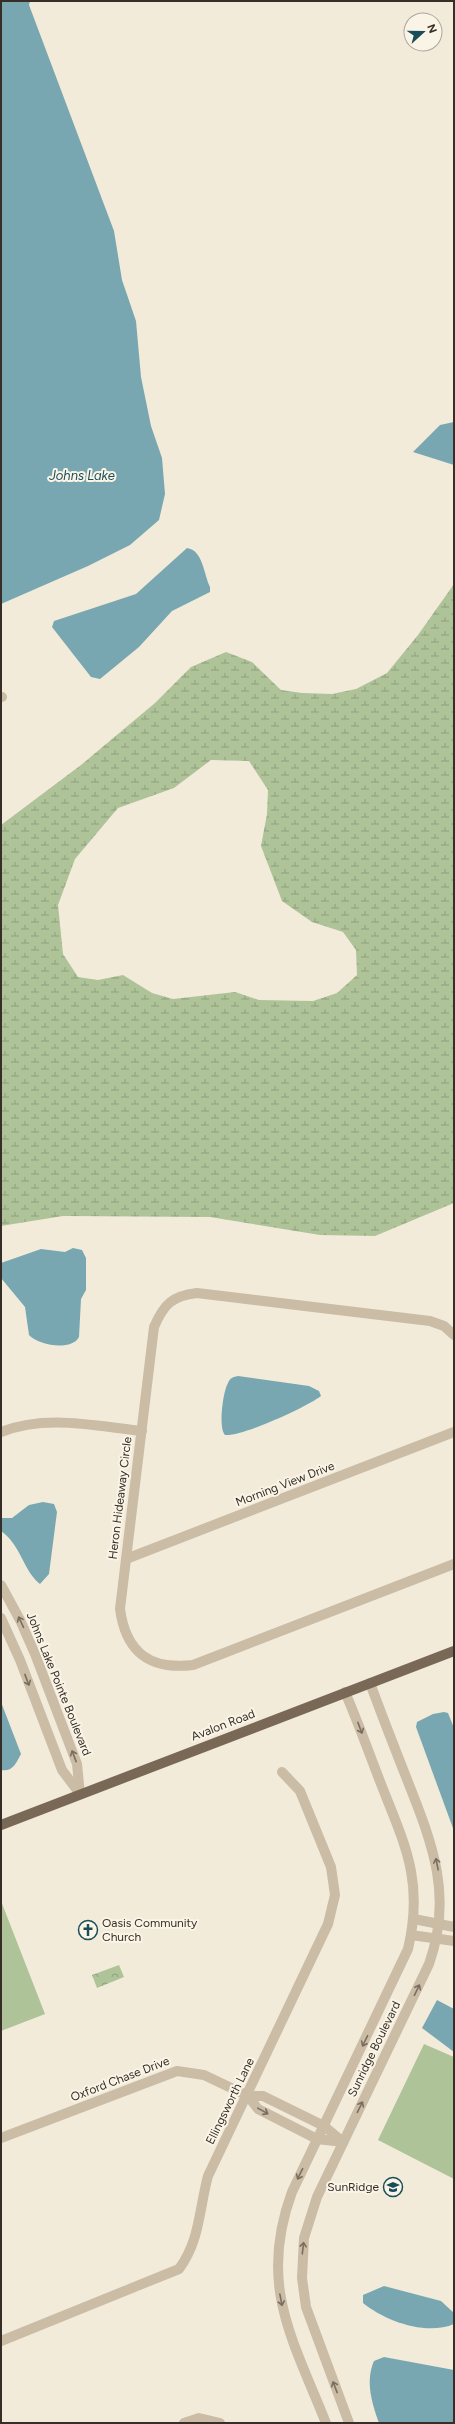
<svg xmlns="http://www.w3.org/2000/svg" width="455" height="2424" font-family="Figtree,sans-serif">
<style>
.green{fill:#afc399}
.forest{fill:url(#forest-crowns)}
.wetland{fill:url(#wetland-marsh);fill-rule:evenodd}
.water{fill:#78a7b1}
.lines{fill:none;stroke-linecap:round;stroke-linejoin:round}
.minor{stroke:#cbbca5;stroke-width:10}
.major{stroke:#7a6857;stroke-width:10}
.oneway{stroke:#7a6e60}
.labels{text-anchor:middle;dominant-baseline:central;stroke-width:4;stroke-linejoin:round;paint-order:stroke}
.street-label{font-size:12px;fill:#372e27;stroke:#faf4e7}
.poi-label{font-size:12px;fill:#372e27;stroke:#faf4e7;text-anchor:start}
.water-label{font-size:13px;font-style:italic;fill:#1a4d5a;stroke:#faf4e7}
</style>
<defs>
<pattern id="forest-crowns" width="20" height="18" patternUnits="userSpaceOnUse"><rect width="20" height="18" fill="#afc399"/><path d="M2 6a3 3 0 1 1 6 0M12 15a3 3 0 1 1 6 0" fill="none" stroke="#8f9f7d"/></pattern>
<pattern id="wetland-marsh" width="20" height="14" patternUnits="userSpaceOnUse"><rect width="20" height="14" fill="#afc399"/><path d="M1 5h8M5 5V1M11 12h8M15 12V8" fill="none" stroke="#8f9f7d"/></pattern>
</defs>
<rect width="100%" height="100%" fill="#f3ebda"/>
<!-- green -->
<g class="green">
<path d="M1 1901 45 2014 1 2031Z"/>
<path d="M424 2044 454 2057V2179L378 2140Z"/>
</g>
<!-- forest -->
<path class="forest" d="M119 1965 124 1977 97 1988 92 1975Z"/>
<!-- wetland -->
<path class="wetland" d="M454 584V1203L375 1236 320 1235 210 1217 63 1216 1 1226V825L81 765 155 703 191 667 226 652 252 662 281 690 302 693 332 694 356 689 387 673 418 635ZM211 760 249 761 268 790 267 814 261 846 282 901 312 922 343 932 356 950 357 975 337 993 313 1001 259 1000 235 992 173 999 152 993 123 975 98 980 78 977 63 954 58 905 75 859 118 808 174 788Z"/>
<!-- water -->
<g class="water">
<path d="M1 1H30L29 5 114 231 122 280 136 321 141 377 151 426 162 458 165 494 159 520 130 545 88 566 1 604Z"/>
<path d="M454 422V465L413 452 440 425Z"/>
<path d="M187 548C203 550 204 575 210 587V592L172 611 139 647 100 679 91 677 52 627 54 621 136 594Z"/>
<path d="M73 1248 82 1250 86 1258V1290L81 1299 79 1337C72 1351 39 1346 29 1335L25 1307 1 1278V1263L41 1249 65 1252Z"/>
<path d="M238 1376 309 1386 319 1391 321 1396C307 1407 241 1437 225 1435 218 1428 223 1391 228 1383 230 1378 233 1377 238 1376Z"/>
<path d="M43 1502 54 1504 57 1512 49 1574 40 1584C24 1572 21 1545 1 1531V1518H12L29 1505Z"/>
<path d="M1 1702 21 1754C16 1763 13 1772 1 1770Z"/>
<path d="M444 1712 448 1713 454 1728V1831L416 1727 417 1722 433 1714Z"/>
<path d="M437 2000 454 2009V2052L422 2028Z"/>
<path d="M384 2286 441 2301 454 2313V2324C426 2336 385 2321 363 2303V2295Z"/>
<path d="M384 2357 454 2370V2423H379C372 2404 365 2381 374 2361Z"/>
</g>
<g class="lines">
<!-- minor -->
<g class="minor">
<path d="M1 697H2"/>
<path d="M454 1335 444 1326 430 1321 197 1293C172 1296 164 1304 154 1327L120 1609C126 1653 150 1670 193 1665L454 1564"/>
<path d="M1 1432C46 1414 95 1426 142 1431"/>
<path d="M126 1559 454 1432"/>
<path d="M1 1585 20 1620 35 1654 77 1764 80 1794"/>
<path d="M1 1618 20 1660 62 1770 80 1794"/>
<path d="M414 1919 454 1927"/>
<path d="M411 1935 454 1941"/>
<path d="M248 2096 258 2109 317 2139 343 2142"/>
<path d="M1 2138 177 2071 204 2075 248 2096H263L324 2126 343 2142"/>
<path d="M1 2341 179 2269C200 2241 199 2209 208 2176L328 1924 335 1895 331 1867 300 1791 282 1772"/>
<path d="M184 2423 199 2418 220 2423"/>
<path d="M326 2423C292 2338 258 2284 292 2192L408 1949C424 1881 405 1845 381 1784 369 1753 358 1722 345 1692"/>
<path d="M349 2423 306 2307 302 2278 304 2238 317 2197 429 1964C453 1897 433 1845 408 1782 395 1749 382 1716 370 1683"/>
</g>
<!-- major -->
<path class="major" d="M1 1825 454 1651"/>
</g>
<!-- one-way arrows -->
<defs><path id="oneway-shaft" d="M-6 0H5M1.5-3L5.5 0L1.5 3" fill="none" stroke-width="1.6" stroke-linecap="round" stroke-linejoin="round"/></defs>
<g class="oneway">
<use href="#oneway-shaft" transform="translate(21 1622) rotate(-115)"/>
<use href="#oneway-shaft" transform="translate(27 1680) rotate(69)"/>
<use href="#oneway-shaft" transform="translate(360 1728) rotate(69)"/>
<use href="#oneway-shaft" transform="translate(74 1756) rotate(-111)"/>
<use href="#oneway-shaft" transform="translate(437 1864) rotate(-101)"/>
<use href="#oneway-shaft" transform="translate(417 1990) rotate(-64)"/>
<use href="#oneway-shaft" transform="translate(365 2041) rotate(116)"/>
<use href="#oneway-shaft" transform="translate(360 2107) rotate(-64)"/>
<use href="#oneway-shaft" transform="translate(263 2111) rotate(29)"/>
<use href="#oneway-shaft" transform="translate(300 2174) rotate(116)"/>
<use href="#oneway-shaft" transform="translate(303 2248) rotate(-83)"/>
<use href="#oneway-shaft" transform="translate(281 2300) rotate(79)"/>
<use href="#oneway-shaft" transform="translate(335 2387) rotate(-111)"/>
</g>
<!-- icons -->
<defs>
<g id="church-ring" transform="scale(1)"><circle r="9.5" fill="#faf4e7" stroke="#1a4d5a" stroke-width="1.5"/><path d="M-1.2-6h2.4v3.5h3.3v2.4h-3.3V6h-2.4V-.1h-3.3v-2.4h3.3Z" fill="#1a4d5a"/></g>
<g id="school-ring" transform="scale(1)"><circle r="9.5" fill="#faf4e7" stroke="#1a4d5a" stroke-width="1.5"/><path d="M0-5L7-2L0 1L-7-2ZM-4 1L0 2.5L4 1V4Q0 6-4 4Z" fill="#1a4d5a"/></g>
</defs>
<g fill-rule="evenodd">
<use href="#church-ring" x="88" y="1930"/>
<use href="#school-ring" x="393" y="2187"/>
</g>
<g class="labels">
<!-- street labels -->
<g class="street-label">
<text transform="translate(285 1484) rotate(-21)">Morning View Drive</text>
<text transform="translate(120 1498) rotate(-83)">Heron Hideaway Circle</text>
<text transform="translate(59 1684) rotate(68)">Johns Lake Pointe Boulevard</text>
<text transform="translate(223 1725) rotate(-21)">Avalon Road</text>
<text transform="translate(374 2049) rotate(-64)">Sunridge Boulevard</text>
<text transform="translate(120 2079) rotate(-21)">Oxford Chase Drive</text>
<text transform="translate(230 2101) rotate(-64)">Ellingsworth Lane</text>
</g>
<!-- poi labels -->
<g class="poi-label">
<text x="102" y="1923">Oasis Community<tspan x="102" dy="14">Church</tspan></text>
<text x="379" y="2187" text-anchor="end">SunRidge</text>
</g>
<!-- water labels -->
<g class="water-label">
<text x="82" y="475">Johns Lake</text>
</g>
</g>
<!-- border -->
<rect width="455" height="2424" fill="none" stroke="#372e27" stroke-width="4"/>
<!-- north arrow -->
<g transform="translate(423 32) rotate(69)"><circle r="19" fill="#faf4e7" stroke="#aca59a"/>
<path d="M0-3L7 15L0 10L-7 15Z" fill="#1a4d5a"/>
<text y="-6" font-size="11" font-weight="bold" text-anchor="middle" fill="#372e27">N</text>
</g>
</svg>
